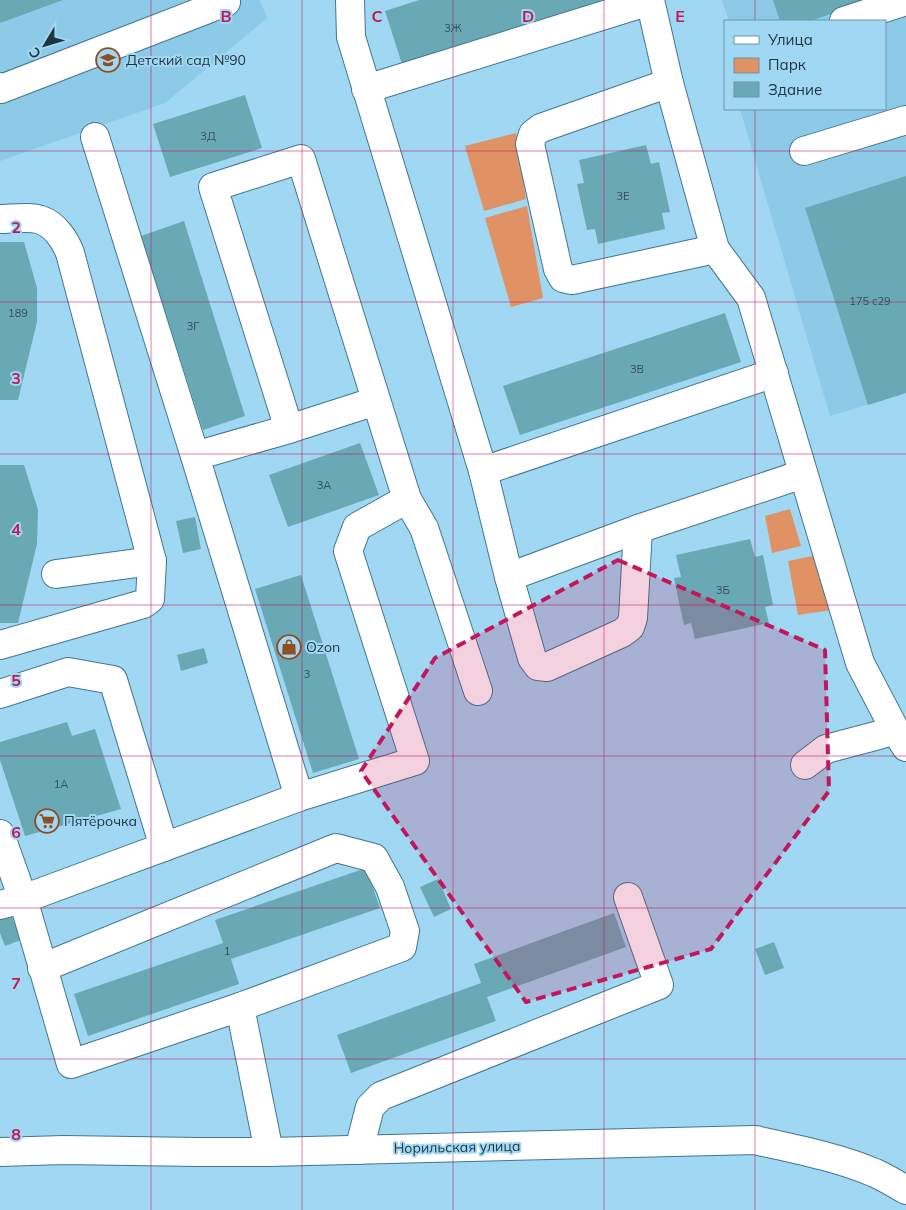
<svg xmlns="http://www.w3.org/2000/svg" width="906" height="1210" font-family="Mulish,sans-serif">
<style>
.built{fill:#8ccae8}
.green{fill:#e19264}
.building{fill:#69a9b5}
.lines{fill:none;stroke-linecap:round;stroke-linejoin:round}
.minor-casing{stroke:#42768e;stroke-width:30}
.minor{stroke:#fff;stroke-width:28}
.marked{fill:#c2185b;fill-opacity:0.2;stroke:#c2185b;stroke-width:4;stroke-dasharray:10 6;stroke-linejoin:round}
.grid{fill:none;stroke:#c2185b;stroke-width:1;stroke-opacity:0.55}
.labels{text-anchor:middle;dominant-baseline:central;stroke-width:4;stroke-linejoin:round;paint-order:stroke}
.number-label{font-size:11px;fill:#31515c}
.poi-label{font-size:14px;fill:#1e343f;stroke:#a0d7f2;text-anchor:start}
.street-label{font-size:14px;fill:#1e343f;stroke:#a0d7f2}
.grid-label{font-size:16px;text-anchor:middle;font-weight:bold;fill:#c2185b;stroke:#a0d7f2;stroke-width:4;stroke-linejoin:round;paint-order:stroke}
</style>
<rect width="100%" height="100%" fill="#a0d7f2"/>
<!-- built -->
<g class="built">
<path d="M0 0H260L267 18 165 103 0 161Z"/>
<path d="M722 0H906V393L830 416 740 109H885V21H729Z"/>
</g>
<!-- green -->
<g class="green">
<path d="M516 133 526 199 484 211 465 146Z"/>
<path d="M527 206 543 298 511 307 485 218Z"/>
<path d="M790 509 801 546 772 553 765 516Z"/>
<path d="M818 555 832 610 798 615 788 561Z"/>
</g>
<!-- building -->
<g class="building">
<path d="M0 0H63L0 23Z"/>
<path d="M419 0H603L402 64 385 11Z"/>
<path d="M773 0H872L810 21H780Z"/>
<path d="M245 95 262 148 170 177 153 124Z"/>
<path d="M646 145 651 164 659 162 670 212 662 213 665 229 598 244 595 229 587 230 577 184 584 183 579 160Z"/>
<path d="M906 176V393L868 405 805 208Z"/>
<path d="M184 221 245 416 203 430 141 236Z"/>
<path d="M0 242H24L37 288V322L18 400H0Z"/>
<path d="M725 313 741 362 520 435 503 386Z"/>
<path d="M360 443 379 495 288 527 269 475Z"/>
<path d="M0 465H24L38 510 37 544 18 623H0Z"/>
<path d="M195 517 201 549 183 553 176 521Z"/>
<path d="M750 539 755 557 763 555 773 605 765 607 769 623 695 639 691 623 684 625 679 602 674 578 681 577 676 555Z"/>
<path d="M301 575 359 759 313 773 255 589Z"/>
<path d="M204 648 208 663 181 671 177 655Z"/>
<path d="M67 722 72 736 95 729 121 809 25 836 0 760V742Z"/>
<path d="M366 868 380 908 231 959 239 984 88 1036 74 994 223 943 215 920Z"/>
<path d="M438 879 451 909 434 917 420 887Z"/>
<path d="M614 913 626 947 487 997 496 1021 351 1073 337 1035 481 983 474 964Z"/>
<path d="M11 914 21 940 5 946 0 933V918Z"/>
<path d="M774 942 784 968 765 975 755 949Z"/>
</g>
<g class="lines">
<!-- minor casing -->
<g class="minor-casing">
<g id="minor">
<path d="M350 0 351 37 483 471 774 373"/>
<path d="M650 0 669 83 715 249 751 298 860 663 895 730 906 747"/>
<path d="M844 21 906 1"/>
<path d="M669 83 541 128 533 134 530 144 558 269 563 278 572 280 715 249"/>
<path d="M0 87 1 89 226 2 225 0"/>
<path d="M366 89 650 1"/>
<path d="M95 137 195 456"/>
<path d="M804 151 906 120"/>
<path d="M0 219C11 219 30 216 41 220 55 225 65 240 70 253L152 561 150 599 143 604 0 645"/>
<path d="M483 471 509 577 532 658 538 666 547 667 622 633 630 627 633 618 638 529"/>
<path d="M407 499 424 528 478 691"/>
<path d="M56 574 152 561"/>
<path d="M509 577 638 529 803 474"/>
<path d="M0 694 68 672 113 680 164 847"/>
<path d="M805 765 826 749 879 735 895 730"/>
<path d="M299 797 195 456 289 429 376 401"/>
<path d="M0 834 23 899 71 1064 240 1007 402 947 405 931 390 887 374 858 336 848 42 968"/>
<path d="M0 905 23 899 299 797 415 761 348 551 357 527 407 499 301 159 213 187 289 429"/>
<path d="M240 1007 269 1152"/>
<path d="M359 1150 370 1107 381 1096 659 985 628 897"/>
<path d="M0 1152 63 1150 199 1152H269L755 1140C795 1149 837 1157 875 1173 886 1178 896 1184 906 1190"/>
</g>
</g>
<!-- minor -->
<use href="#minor" class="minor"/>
</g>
<!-- marked area -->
<path class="marked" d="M618 560 825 650 829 791 711 949 526 1002 361 771 435 658Z"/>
<!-- grid -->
<path class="grid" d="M151 0V1210M302 0V1210M453 0V1210M604 0V1210M755 0V21M755 109V1210M0 151H906M0 302H906M0 454H906M0 605H906M0 756H906M0 908H906M0 1059H906"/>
<!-- icons -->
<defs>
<g id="school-ring" transform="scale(1.25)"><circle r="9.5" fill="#a0d7f2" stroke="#924d22" stroke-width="1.5"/><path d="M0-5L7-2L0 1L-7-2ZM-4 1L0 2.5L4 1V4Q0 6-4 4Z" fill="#924d22"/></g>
<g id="shop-ring" transform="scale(1.25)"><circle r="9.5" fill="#a0d7f2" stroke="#924d22" stroke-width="1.5"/><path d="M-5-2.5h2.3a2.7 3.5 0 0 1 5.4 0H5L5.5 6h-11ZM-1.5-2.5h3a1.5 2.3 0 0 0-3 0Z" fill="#924d22"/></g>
<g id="supermarket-ring" transform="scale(1.25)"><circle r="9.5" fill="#a0d7f2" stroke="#924d22" stroke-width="1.5"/><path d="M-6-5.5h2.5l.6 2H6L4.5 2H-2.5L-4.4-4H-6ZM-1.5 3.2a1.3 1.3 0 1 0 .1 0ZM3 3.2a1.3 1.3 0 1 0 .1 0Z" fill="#924d22"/></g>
</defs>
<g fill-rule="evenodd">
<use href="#school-ring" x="108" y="60"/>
<use href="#shop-ring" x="289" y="647"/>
<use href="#supermarket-ring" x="47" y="821"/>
</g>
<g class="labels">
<!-- number labels -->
<g class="number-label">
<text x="453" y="28">3Ж</text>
<text x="208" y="136">3Д</text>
<text x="623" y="196">3Е</text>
<text x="870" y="301">175 с29</text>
<text x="18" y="313">189</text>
<text x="193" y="326">3Г</text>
<text x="637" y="369">3В</text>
<text x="324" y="485">3А</text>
<text x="723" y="590">3Б</text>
<text x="307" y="674">3</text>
<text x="61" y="784">1А</text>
<text x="227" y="951">1</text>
</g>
<!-- poi labels -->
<g class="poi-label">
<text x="126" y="60">Детский сад №90</text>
<text x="306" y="647">Ozon</text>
<text x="64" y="821">Пятёрочка</text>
</g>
<!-- street labels -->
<g class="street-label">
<text transform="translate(457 1147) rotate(-1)">Норильская улица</text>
</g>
</g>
<g class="grid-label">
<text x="226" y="22">B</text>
<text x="377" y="22">C</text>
<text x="528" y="22">D</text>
<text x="680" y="22">E</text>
<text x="16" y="233">2</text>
<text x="16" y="384">3</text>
<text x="16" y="535">4</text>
<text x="16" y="686">5</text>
<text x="16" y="838">6</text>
<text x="16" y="989">7</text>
<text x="16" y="1140">8</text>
</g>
<!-- legend -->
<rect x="724" y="20" width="162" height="90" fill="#a0d7f2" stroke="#6c96aa"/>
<rect x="734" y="36" width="25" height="8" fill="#ffffff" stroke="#6c96aa"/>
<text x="768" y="45" font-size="15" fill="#1e343f">Улица</text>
<rect x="734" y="58" width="25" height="15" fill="#e19264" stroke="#6c96aa"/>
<text x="768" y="70" font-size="15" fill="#1e343f">Парк</text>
<rect x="734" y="82" width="25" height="15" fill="#69a9b5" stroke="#6c96aa"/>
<text x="768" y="95" font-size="15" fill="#1e343f">Здание</text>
<!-- north arrow -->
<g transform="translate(45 45) rotate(232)" stroke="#a0d7f2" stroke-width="4" paint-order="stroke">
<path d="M0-4L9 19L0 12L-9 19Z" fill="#1e343f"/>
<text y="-8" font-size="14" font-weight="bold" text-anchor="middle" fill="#1e343f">С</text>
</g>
</svg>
